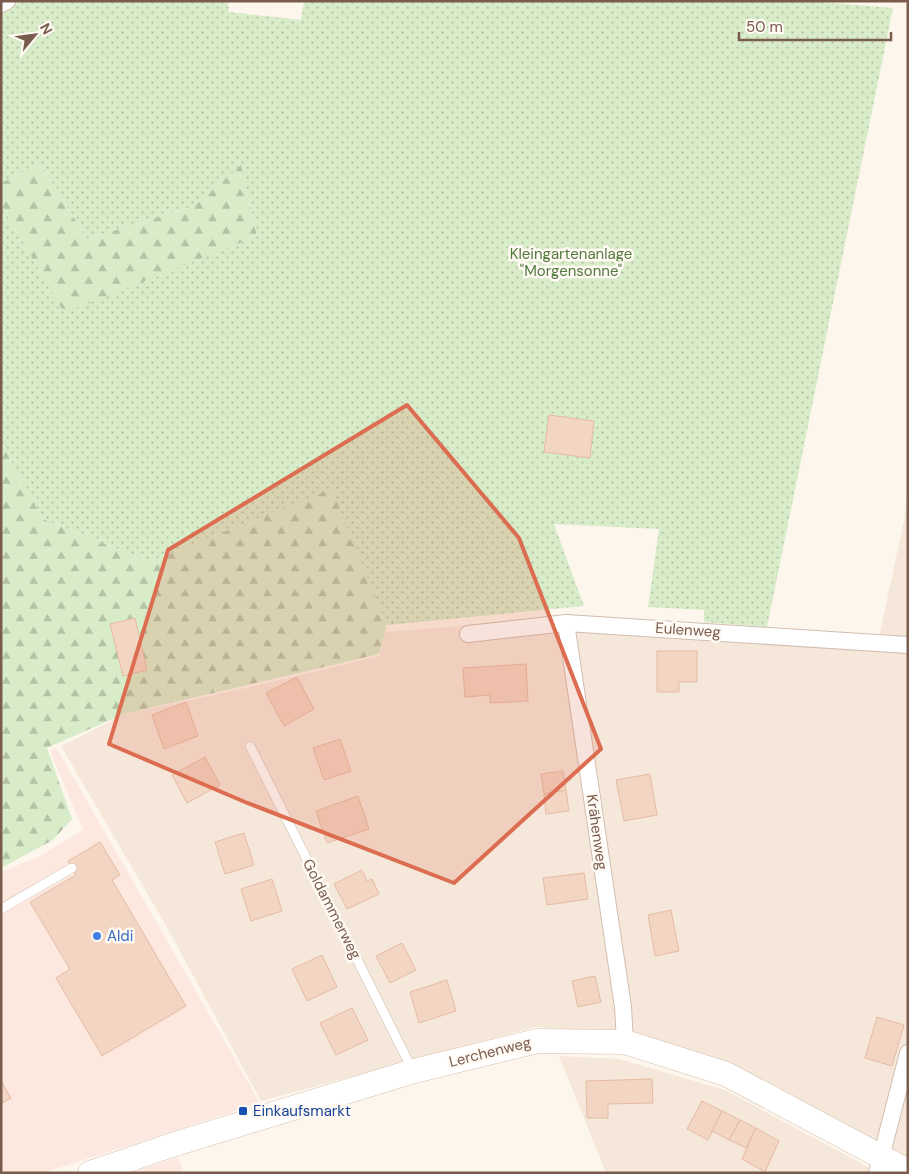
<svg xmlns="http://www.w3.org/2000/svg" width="909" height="1174" font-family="'DM Sans',sans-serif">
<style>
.residential{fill:#f5e8da}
.commercial{fill:#fde8e0}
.grass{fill:url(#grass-dots)}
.forest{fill:url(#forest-firs)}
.building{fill:#f3d5c3;stroke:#e6bba3}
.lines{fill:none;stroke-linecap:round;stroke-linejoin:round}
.lane-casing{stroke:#d1beb0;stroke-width:10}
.street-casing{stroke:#d1beb0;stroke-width:18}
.secondary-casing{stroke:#d6c0b0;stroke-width:25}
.lane{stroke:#fff;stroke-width:9}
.street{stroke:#fff;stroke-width:16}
.secondary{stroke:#fff;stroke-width:24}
.marked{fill:#dc6d51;fill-opacity:0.2;stroke:#dc6d51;stroke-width:4;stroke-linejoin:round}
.shop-dot{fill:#3f7fe0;stroke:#fffaf3;stroke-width:2}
.transit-dot{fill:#1a4fb4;stroke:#fffaf3;stroke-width:2}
.labels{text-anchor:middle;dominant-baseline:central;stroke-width:5;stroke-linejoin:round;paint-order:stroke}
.park-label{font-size:15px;fill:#537a41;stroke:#fffaf3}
.street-label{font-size:15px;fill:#7a5c4d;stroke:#fffaf3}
.shop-label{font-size:15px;fill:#366cbe;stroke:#fffaf3;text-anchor:start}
.transit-label{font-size:15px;fill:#164399;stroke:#fffaf3;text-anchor:start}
</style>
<defs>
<pattern id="grass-dots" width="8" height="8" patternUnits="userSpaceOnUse" patternTransform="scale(1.25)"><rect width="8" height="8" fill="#d8ecc9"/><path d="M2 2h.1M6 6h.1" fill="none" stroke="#b4c2a5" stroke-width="1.8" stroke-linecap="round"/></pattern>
<pattern id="forest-firs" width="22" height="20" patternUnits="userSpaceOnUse" patternTransform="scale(1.25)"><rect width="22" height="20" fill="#d8ecc9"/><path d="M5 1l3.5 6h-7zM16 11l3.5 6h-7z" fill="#b4c2a5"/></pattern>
</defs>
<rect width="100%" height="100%" fill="#fdf6ec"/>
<!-- residential -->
<g class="residential">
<path d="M908 486V1156L716 1063 642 1034 535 1027 261 1101 168 929 61 746 125 714 237 690 380 656 385 632 575 617 879 637 904 521Z"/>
<path d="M559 1056 619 1059 725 1090 879 1173H606Z"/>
</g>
<!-- commercial -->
<g class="commercial">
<path d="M56 747 260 1103 43 1173H1V872L40 856 83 830 50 751Z"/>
<path d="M178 1157 184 1173H131H132Z"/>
</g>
<!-- grass -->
<path class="grass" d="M22 1H228L229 12 301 20 304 1H810L893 8 767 627 704 622V610L648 607 659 529 554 524 584 606 387 625 331 490 149 562 43 519 1 443V204L64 312 257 235 241 166 194 206 87 239 40 164 1 183V11Z"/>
<!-- forest -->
<g class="forest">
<path d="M40 164 87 239 194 206 241 165 257 236 64 313 1 204V183Z"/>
<path d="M1 443 43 519 149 562 332 489 387 625 379 654 124 714 47 748 72 819 53 840 1 868Z"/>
</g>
<!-- building -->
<g class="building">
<path d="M549 415 594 421 590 458 544 452Z"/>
<path d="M135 618 147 670 123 676 110 624Z"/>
<path d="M657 651H697V682H679V692H657Z"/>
<path d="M526 664 528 701 490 703V695L465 697 463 668Z"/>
<path d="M297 677 314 709 284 726 266 693Z"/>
<path d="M186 702 198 736 164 749 152 715Z"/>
<path d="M340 739 351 771 324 780 313 748Z"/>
<path d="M205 757 220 785 187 803 172 775Z"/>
<path d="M563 771 566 790 544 794 541 774Z"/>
<path d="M650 774 657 815 624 821 616 780Z"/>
<path d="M566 790 569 811 546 814 544 794Z"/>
<path d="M358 796 369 829 327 843 316 811Z"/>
<path d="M244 833 254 865 225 874 215 842Z"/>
<path d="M100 842 120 875 112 880 186 1006 102 1056 56 978 70 969 30 902 76 875 68 861Z"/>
<path d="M362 870 367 881 372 879 379 894 347 909 334 884Z"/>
<path d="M584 873 588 899 547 905 543 878Z"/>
<path d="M272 879 282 911 251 921 241 889Z"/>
<path d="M671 910 679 951 655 956 648 915Z"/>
<path d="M402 943 416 970 390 983 376 956Z"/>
<path d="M322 955 337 987 307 1001 292 969Z"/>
<path d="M595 976 601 1002 578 1007 572 981Z"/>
<path d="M447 980 456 1011 419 1023 410 992Z"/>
<path d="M352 1008 368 1040 336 1055 320 1023Z"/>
<path d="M877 1017 904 1025 892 1066 865 1058Z"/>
<path d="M652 1079 653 1103 608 1104V1118H587L586 1081Z"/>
<path d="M1 1081 11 1098 1 1104Z"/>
<path d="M702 1101 722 1111 708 1140 687 1129Z"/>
<path d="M722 1111 740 1120 729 1140 712 1131Z"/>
<path d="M740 1120 756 1128 746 1148 729 1140Z"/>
<path d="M756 1128 779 1141 765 1172 742 1159Z"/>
</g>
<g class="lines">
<!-- lane casing -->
<g class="lane-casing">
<g id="lane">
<path d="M250 746 413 1071"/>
<path d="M1 909 72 868"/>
</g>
</g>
<!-- street casing -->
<g class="street-casing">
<g id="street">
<path d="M1 4 7 1"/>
<path d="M566 623 623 1007 625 1042"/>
<path d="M468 634 566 623 908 645"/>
<path d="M877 1173 908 1053"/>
</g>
</g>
<!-- secondary casing -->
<g class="secondary-casing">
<path id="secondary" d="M90 1173 175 1144 414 1071 537 1041 625 1042 726 1074 908 1171"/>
</g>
<!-- lane -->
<use href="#lane" class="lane"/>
<!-- street -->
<use href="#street" class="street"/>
<!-- secondary -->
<use href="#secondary" class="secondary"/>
</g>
<!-- marked area -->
<path class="marked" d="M407 405 519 538 601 749 454 883 245 802 109 744 168 550Z"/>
<!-- markers -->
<circle class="shop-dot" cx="97" cy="936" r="5"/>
<rect class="transit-dot" x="238" y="1106" width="10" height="10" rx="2.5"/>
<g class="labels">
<!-- park labels -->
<g class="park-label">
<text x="571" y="254">Kleingartenanlage<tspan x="571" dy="17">"Morgensonne"</tspan></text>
</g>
<!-- street labels -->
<g class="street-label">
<text transform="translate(688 630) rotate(4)">Eulenweg</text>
<text transform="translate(597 832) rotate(82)">Krähenweg</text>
<text transform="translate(332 909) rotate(63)">Goldammerweg</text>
<text transform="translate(490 1052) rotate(-14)">Lerchenweg</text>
</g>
<!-- shop labels -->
<g class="shop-label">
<text x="107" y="936">Aldi</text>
</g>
<!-- transit labels -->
<g class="transit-label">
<text x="253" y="1111">Einkaufsmarkt</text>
</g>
</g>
<!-- border -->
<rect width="909" height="1174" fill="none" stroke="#7a5c4d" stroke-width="5"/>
<!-- north arrow -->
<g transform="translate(35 35) rotate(61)" stroke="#fffaf3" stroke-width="4" paint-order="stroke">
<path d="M0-4L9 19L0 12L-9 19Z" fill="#7a5c4d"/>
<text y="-8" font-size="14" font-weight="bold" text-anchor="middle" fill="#7a5c4d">N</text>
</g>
<!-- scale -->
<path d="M739 32v8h152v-8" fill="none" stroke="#7a5c4d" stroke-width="2.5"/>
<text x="746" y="32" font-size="15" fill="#7a5c4d" stroke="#fffaf3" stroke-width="4" paint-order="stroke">50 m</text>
</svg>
